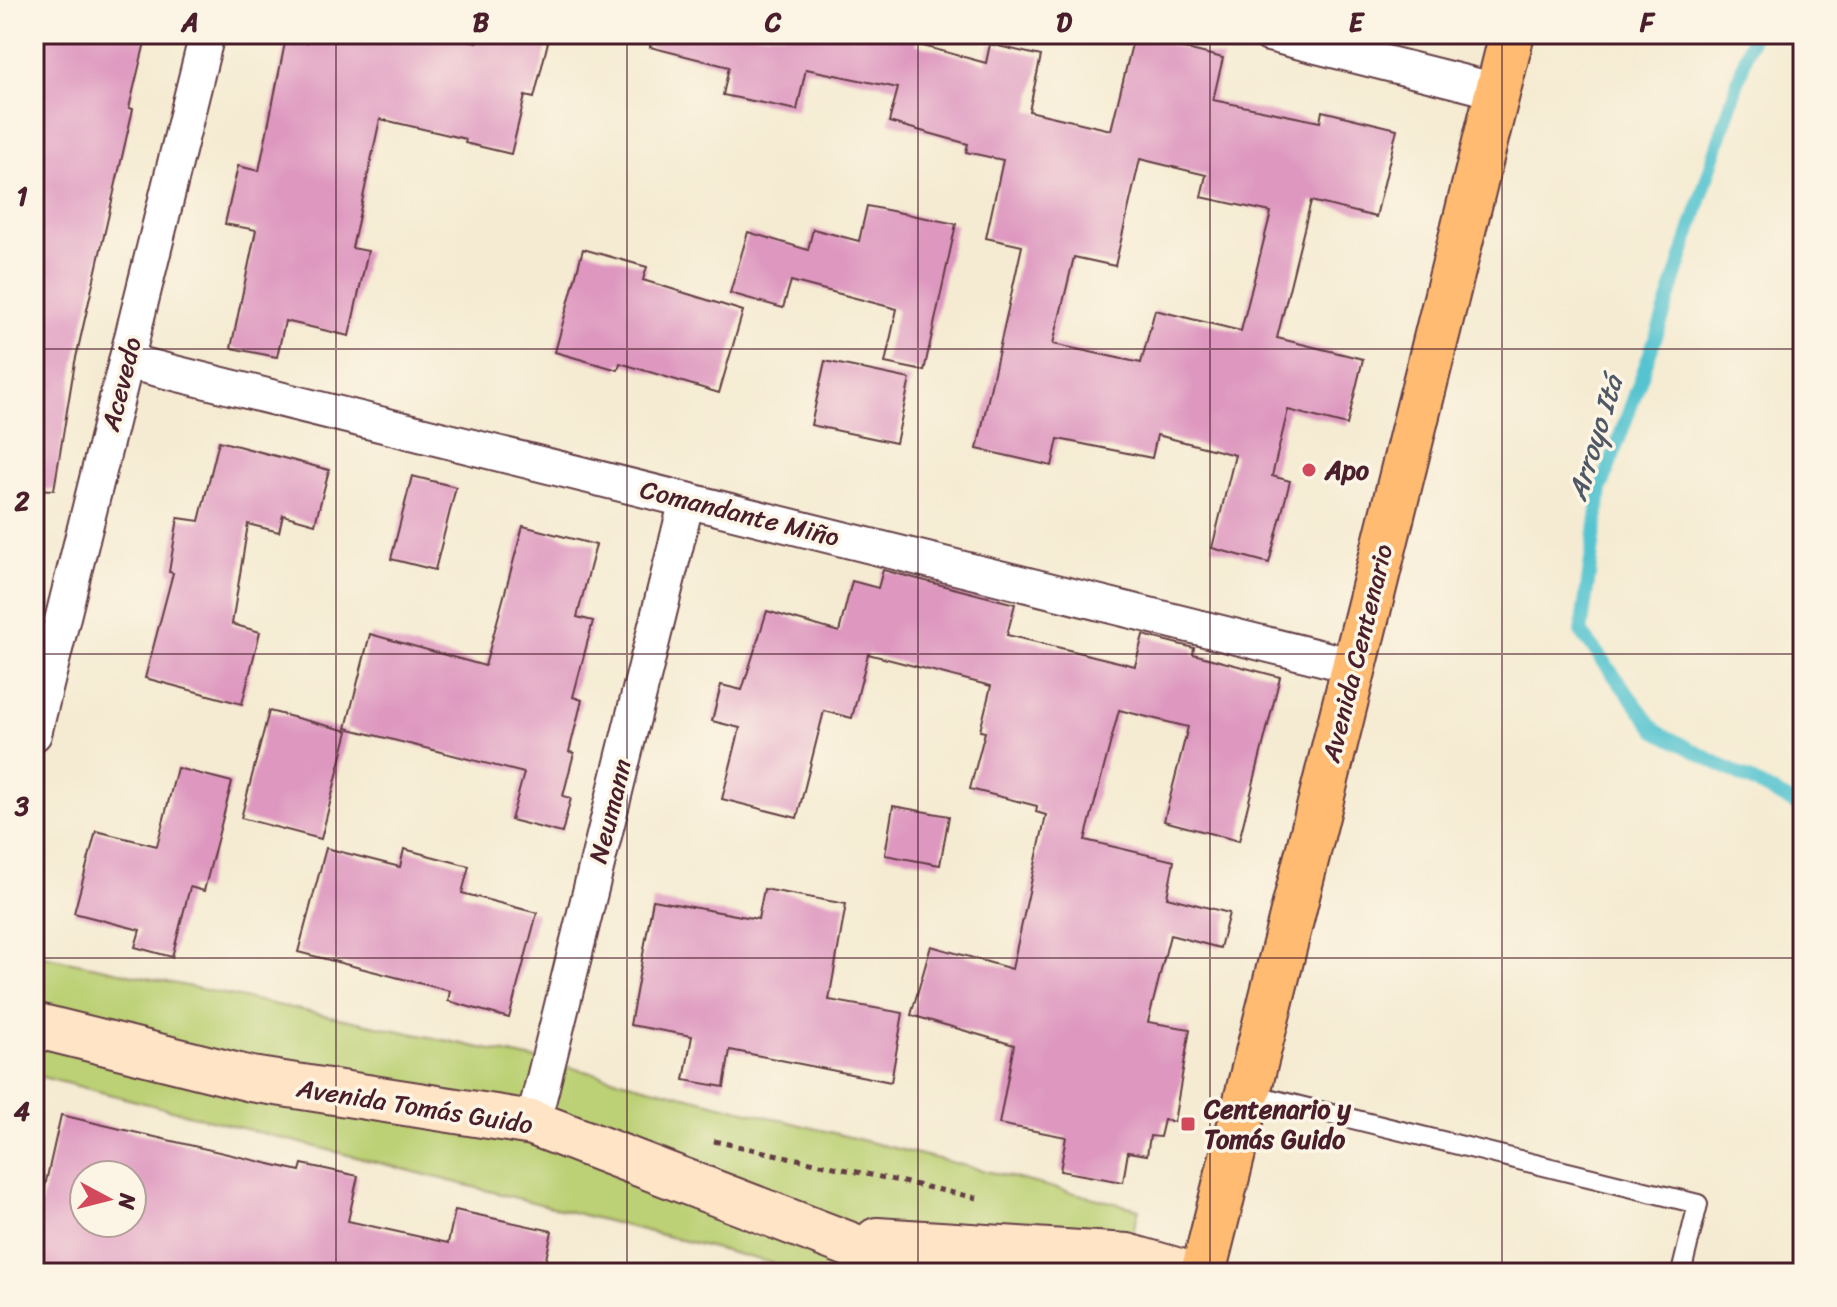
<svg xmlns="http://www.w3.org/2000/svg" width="1837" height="1307" font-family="Sriracha,sans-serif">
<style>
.green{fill:#bcd074;stroke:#837850;stroke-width:2}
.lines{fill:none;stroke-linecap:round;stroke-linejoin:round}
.stream{stroke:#57c4d0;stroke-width:14}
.building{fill:#de98c0;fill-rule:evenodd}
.service-casing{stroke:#643e44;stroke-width:22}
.minor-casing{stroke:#643e44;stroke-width:38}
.secondary-casing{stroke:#643e44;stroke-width:48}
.primary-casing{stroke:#643e44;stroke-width:48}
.path{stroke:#643e44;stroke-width:5;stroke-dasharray:6 6;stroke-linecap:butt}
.service{stroke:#fff;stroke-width:18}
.minor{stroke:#fff;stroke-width:34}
.secondary{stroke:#ffe4c6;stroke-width:44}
.primary{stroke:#febb71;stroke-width:44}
.grid{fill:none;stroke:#4a1f2b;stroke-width:2;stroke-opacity:0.55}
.poi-dot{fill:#d1495b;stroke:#fcf5e5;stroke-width:3}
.labels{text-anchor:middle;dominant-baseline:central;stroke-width:7;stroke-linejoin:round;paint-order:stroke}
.street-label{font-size:26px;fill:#4a1f2b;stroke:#fcf5e5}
.poi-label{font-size:26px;font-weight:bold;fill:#4a1f2b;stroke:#fcf5e5;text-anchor:start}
.water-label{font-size:28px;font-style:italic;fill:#4f5965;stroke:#fcf5e5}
.neatline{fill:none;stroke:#4a1f2b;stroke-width:3}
.grid-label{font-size:26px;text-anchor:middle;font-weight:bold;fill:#4a1f2b}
</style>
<rect width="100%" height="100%" fill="#fcf5e5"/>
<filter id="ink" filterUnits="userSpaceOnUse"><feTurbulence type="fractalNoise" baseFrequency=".0125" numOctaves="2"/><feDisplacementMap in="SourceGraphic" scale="16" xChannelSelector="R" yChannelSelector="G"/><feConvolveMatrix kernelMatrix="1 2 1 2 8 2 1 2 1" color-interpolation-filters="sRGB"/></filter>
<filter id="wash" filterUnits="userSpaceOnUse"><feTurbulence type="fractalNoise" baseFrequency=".006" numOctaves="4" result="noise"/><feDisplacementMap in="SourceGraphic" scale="32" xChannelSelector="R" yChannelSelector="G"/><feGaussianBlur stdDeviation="1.8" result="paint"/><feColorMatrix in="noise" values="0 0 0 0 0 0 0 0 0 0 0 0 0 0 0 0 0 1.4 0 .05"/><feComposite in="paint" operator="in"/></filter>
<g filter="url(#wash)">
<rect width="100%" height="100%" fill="#f5ebd2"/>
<!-- green -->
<path class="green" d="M34 954 548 1062 1139 1209 1123 1273H811L34 1075Z"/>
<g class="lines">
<!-- stream -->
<path class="stream" d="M1753 34 1663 317 1601 489 1581 632 1656 731 1803 808"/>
</g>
<g id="blocks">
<!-- building -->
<g class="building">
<path d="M34 34H147L129 108 133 109 75 362 54 490 34 489Z"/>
<path d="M309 34H444L477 42 479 34H550L534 98 525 96 511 154 465 143 466 139 380 119 352 248 368 251 349 336 285 321 277 357 231 348 256 230 225 224 238 166 259 171 286 38 307 43Z"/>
<path d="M651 34H918L916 44 986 63 990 44 1041 56 1029 111 1111 130 1134 36 1223 58 1213 100 1320 122 1322 111 1397 129 1376 217 1311 201 1277 338 1363 359 1347 425 1288 410 1272 476 1290 481 1269 563 1212 548 1235 455 1157 435 1152 458 1058 439 1052 466 977 449 1022 246 986 238 1003 160 966 152 968 144 889 122 898 88 806 69 797 110 723 95 729 67 650 47ZM1140 159 1206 175 1201 197 1271 212 1241 331 1155 310 1141 363 1053 344 1074 257 1115 266Z"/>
<path d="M867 206 956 224 924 371 885 363 897 309 791 281 783 308 730 293 748 232 808 250 813 229 859 241Z"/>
<path d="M583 249 647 267 643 280 743 311 719 393 620 363 618 370 555 352Z"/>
<path d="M825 361 910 379 896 443 811 425Z"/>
<path d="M219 441 329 470 315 524 283 515 279 532 248 524 232 624 260 632 242 704 145 678 173 573 169 572 178 518 199 521Z"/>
<path d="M412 476 456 487 435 570 391 559Z"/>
<path d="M523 526 596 545 577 617 593 621 573 697 582 700 569 752 574 753 563 796 571 798 562 833 511 820 524 773 346 728 370 634 485 666Z"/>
<path d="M883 570 1015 604 1007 635 1135 666 1143 635 1194 648 1193 654 1280 677 1239 841 1164 821 1188 727 1119 710 1085 840 1174 861 1167 897 1229 913 1220 948 1170 935 1148 1022 1190 1029 1174 1122 1164 1120 1160 1137 1150 1136 1147 1155 1128 1152 1123 1182 1060 1171 1066 1137 999 1124 1014 1045 911 1015 931 946 1012 969 1046 815 1036 812 1037 806 970 789 985 732 980 731 991 686 868 654 852 718 824 711 797 818 722 799 740 728 712 721 721 685 742 690 767 611 839 632 852 581 878 588Z"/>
<path d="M269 711 348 731 321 839 241 818Z"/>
<path d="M177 768 232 782 204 891 190 887 172 957 135 947 140 930 74 913 96 831 157 846Z"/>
<path d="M893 806 949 816 940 865 885 855Z"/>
<path d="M326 848 400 867 404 849 469 866 462 893 537 913 509 1018 448 1001 450 991 298 952Z"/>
<path d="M764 889 846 904 829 1000 903 1013 891 1082 730 1050 724 1087 684 1080 692 1036 630 1025 653 900 758 919Z"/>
<path d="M61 1115 300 1171 302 1164 358 1176 348 1221 448 1243 455 1210 552 1231 543 1273H34V1235ZM84 1175H132V1223H84Z"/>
</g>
</g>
</g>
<g filter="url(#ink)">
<use href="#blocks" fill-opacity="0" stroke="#643e44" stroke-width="2"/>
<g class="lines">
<!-- service casing -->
<g class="service-casing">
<path id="service" d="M1247 1093 1698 1204 1681 1273"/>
</g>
<!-- minor casing -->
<g class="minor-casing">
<g id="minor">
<path d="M1269 34 1497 91"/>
<path d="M126 361 1354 666"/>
<path d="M34 734 207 34"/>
<path d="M533 1123 687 500"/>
</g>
</g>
<!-- secondary casing -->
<g class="secondary-casing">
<g id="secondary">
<path d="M34 1025 251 1079 533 1123 924 1273"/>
<path d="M877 1240 1127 1256 1186 1273"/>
</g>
</g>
<!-- primary casing -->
<g class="primary-casing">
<path id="primary" d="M1203 1273 1512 34"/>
</g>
<!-- path -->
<path class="path" d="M714 1141 977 1198"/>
<!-- service -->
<use href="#service" class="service"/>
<!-- minor -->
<use href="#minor" class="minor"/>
<!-- secondary -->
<use href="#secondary" class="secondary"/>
<!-- primary -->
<use href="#primary" class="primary"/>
</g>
</g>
<!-- grid -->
<path class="grid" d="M336 34V1273M627 34V1273M918 34V1273M1210 34V1273M1502 34V1273M34 349H1803M34 654H1803M34 958H1803"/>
<!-- markers -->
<g class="poi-dot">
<circle cx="1309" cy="470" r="8"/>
<rect x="1180" y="1116" width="16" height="16" rx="4"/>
</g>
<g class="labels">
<!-- street labels -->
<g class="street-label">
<text transform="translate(121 384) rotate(-76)">Acevedo</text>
<text transform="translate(740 513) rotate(14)">Comandante Miño</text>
<text transform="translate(1357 653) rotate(-76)">Avenida Centenario</text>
<text transform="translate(610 811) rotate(-76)">Neumann</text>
<text transform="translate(415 1106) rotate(9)">Avenida Tomás Guido</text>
</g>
<!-- poi labels -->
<g class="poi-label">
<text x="1325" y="470">Apo</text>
<text x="1204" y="1109">Centenario y<tspan x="1204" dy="30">Tomás Guido</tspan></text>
</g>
<!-- water labels -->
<g class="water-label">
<text transform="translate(1595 438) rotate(-73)">Arroyo Itá</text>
</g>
</g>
<!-- margin -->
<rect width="1837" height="1307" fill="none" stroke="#fcf5e5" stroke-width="88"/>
<!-- north arrow -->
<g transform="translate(108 1199) rotate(97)"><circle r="38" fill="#fcf5e5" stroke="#b59f9b" stroke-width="2"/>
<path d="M0-6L14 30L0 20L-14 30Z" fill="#d1495b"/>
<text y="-12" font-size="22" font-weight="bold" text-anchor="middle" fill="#4a1f2b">N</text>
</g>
<rect x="44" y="44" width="1749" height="1219" class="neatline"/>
<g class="grid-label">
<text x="190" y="31">A</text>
<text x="481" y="31">B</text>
<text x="773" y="31">C</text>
<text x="1064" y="31">D</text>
<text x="1356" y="31">E</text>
<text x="1647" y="31">F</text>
<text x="22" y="205">1</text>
<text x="22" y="510">2</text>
<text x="22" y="815">3</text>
<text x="22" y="1120">4</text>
</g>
</svg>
